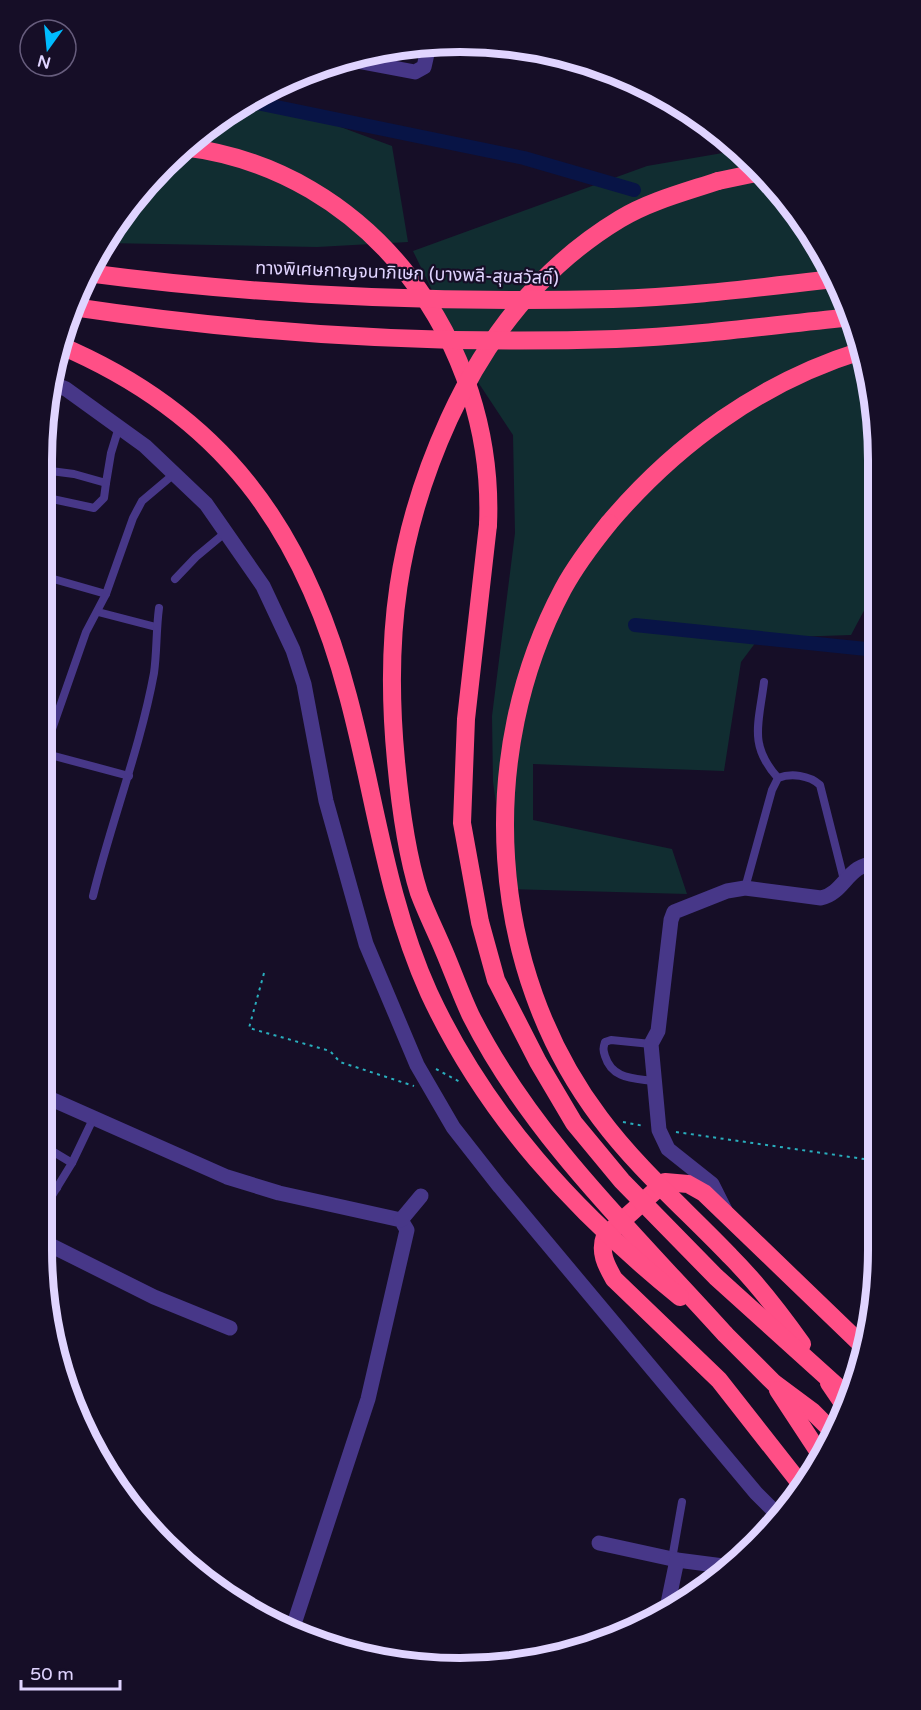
<svg xmlns="http://www.w3.org/2000/svg" width="921" height="1710" font-family="'Varela Round','Noto Sans Thai',sans-serif">
<style>
.green{fill:#112d31}
.lines{fill:none;stroke-linecap:round;stroke-linejoin:round}
.canal{stroke:#081446;stroke-width:14}
.path{stroke:#29aebd;stroke-width:2;stroke-dasharray:3 4.5;stroke-linecap:butt}
.lane{stroke:#473788;stroke-width:8}
.street{stroke:#473788;stroke-width:15}
.highway{stroke:#ff4f86;stroke-width:18}
.highway-bridge{stroke:#ff4f86;stroke-width:18}
.labels{text-anchor:middle;dominant-baseline:central;stroke-width:4.5;stroke-linejoin:round;paint-order:stroke}
.street-label{font-size:18px;fill:#e0d4ff;stroke:#160e27}
.rim{fill:none;stroke:#e0d4ff;stroke-width:8}
</style>
<rect width="100%" height="100%" fill="#160e27"/>
<!-- green -->
<g class="green">
<path d="M244 103 300 112 392 146 408 242 317 247 105 243 129 205 185 146Z"/>
<path d="M740 150 793 206 847 300 875 406 876 588 851 635 759 638 741 662 724 771 533 764V820L672 849 687 894 508 889 493 782 492 716 515 533 513 435 472 373 413 251 647 166Z"/>
<path d="M867 928 877 929V1033L864 1029Z"/>
</g>
<g class="lines">
<!-- canal -->
<g class="canal">
<path d="M247 101 524 158 634 190"/>
<path d="M635 625 876 650"/>
</g>
<!-- path -->
<g class="path">
<path d="M264 973 249 1028 330 1051 340 1062 414 1086"/>
<path d="M436 1069 460 1082"/>
<path d="M623 1122 644 1126"/>
<path d="M676 1132 878 1161"/>
</g>
<!-- lane -->
<g class="lane">
<path d="M43 470 74 474 106 483 111 453 119 427"/>
<path d="M43 497 94 508 104 498 106 483"/>
<path d="M43 576 106 594"/>
<path d="M175 579 196 557 226 532"/>
<path d="M98 612 156 627"/>
<path d="M764 682C759 723 748 745 778 778"/>
<path d="M43 753 129 776"/>
<path d="M43 755 86 632 106 594 133 518 142 501 174 474"/>
<path d="M745 888 772 790 778 778C791 773 809 775 820 785L844 880"/>
<path d="M93 896C111 822 140 749 154 673 157 652 156 630 159 608"/>
<path d="M651 1044 611 1040 605 1042C603 1048 603 1050 605 1056 612 1079 633 1078 653 1081"/>
<path d="M42 1145 72 1163"/>
<path d="M42 1178 57 1188"/>
<path d="M42 1212 72 1163 93 1119"/>
<path d="M672 1559 682 1502"/>
</g>
<!-- street -->
<g class="street">
<path d="M346 59 415 72 424 67 429 45"/>
<path d="M51 383 66 389 145 446 206 504 263 586 293 650 304 684 326 801 366 944 417 1065 453 1127 500 1187 756 1493 780 1517"/>
<path d="M42 1095 227 1177 279 1193 401 1220 407 1230 368 1399 293 1627"/>
<path d="M725 1210 712 1184 668 1149 659 1130 651 1044 658 1031 671 920 674 912 727 891 745 888 821 898C845 893 848 862 877 864"/>
<path d="M401 1220 421 1196"/>
<path d="M42 1241 154 1297 230 1328"/>
<path d="M599 1543 677 1560 731 1567"/>
<path d="M667 1608 677 1560"/>
</g>
<!-- highway -->
<g class="highway">
<path d="M183 147C370 169 496 343 488 525"/>
<path d="M718 181 761 172"/>
<path d="M609 523C676 444 761 382 861 351"/>
<path d="M725 1334 774 1383 813 1412 836 1435"/>
<path d="M829 1383 846 1408"/>
<path d="M778 1390 822 1457"/>
<path d="M803 1487 719 1380 614 1279C606 1265 599 1252 605 1236L665 1182 688 1184 704 1193 866 1349"/>
</g>
<!-- highway-bridge -->
<g class="highway-bridge">
<path d="M718 181C685 192 650 201 620 219 542 266 487 336 449 419 397 533 384 637 396 761 400 804 406 852 419 893 426 912 436 932 444 951 453 972 461 995 471 1016 532 1137 635 1234 725 1334"/>
<path d="M87 273C261 296 438 303 613 299 687 297 762 287 835 279"/>
<path d="M73 307C253 334 435 345 616 339 695 336 774 325 852 317"/>
<path d="M59 345C222 414 304 529 348 696 375 796 386 898 429 993 486 1116 575 1212 680 1297"/>
<path d="M609 523C592 544 576 565 563 589 475 754 487 968 600 1118 638 1169 686 1210 730 1256 757 1283 780 1313 802 1344"/>
<path d="M488 525 466 719 462 823 480 922 496 980 538 1062 574 1123 622 1181 716 1277 850 1398"/>
</g>
</g>
<g class="labels">
<!-- street labels -->
<g class="street-label">
<text transform="translate(407 273) rotate(2)">ทางพิเศษกาญจนาภิเษก (บางพลี-สุขสวัสดิ์)</text>
</g>
</g>
<!-- crop -->
<path d="M0 0H921V1710H0ZM460 52H460A408 408 0 0 1 868 460V1250A408 408 0 0 1 460 1658H460A408 408 0 0 1 52 1250V460A408 408 0 0 1 460 52Z" fill="#160e27" fill-rule="evenodd"/>
<path class="rim" d="M460 52H460A408 408 0 0 1 868 460V1250A408 408 0 0 1 460 1658H460A408 408 0 0 1 52 1250V460A408 408 0 0 1 460 52Z"/>
<!-- north arrow -->
<g transform="translate(48 48) rotate(195)"><circle r="28" fill="#160e27" stroke="#675d7d" stroke-width="1.5"/>
<path d="M0-4.5L10 22L0 15L-10 22Z" fill="#00bcff"/>
<text y="-9" font-size="16" font-weight="bold" text-anchor="middle" fill="#e0d4ff">N</text>
</g>
<!-- scale -->
<path d="M21 1680v9h99v-9" fill="none" stroke="#e0d4ff" stroke-width="3"/>
<text x="30" y="1680" font-size="18" fill="#e0d4ff" stroke="#160e27" stroke-width="4.5" paint-order="stroke">50 m</text>
</svg>
